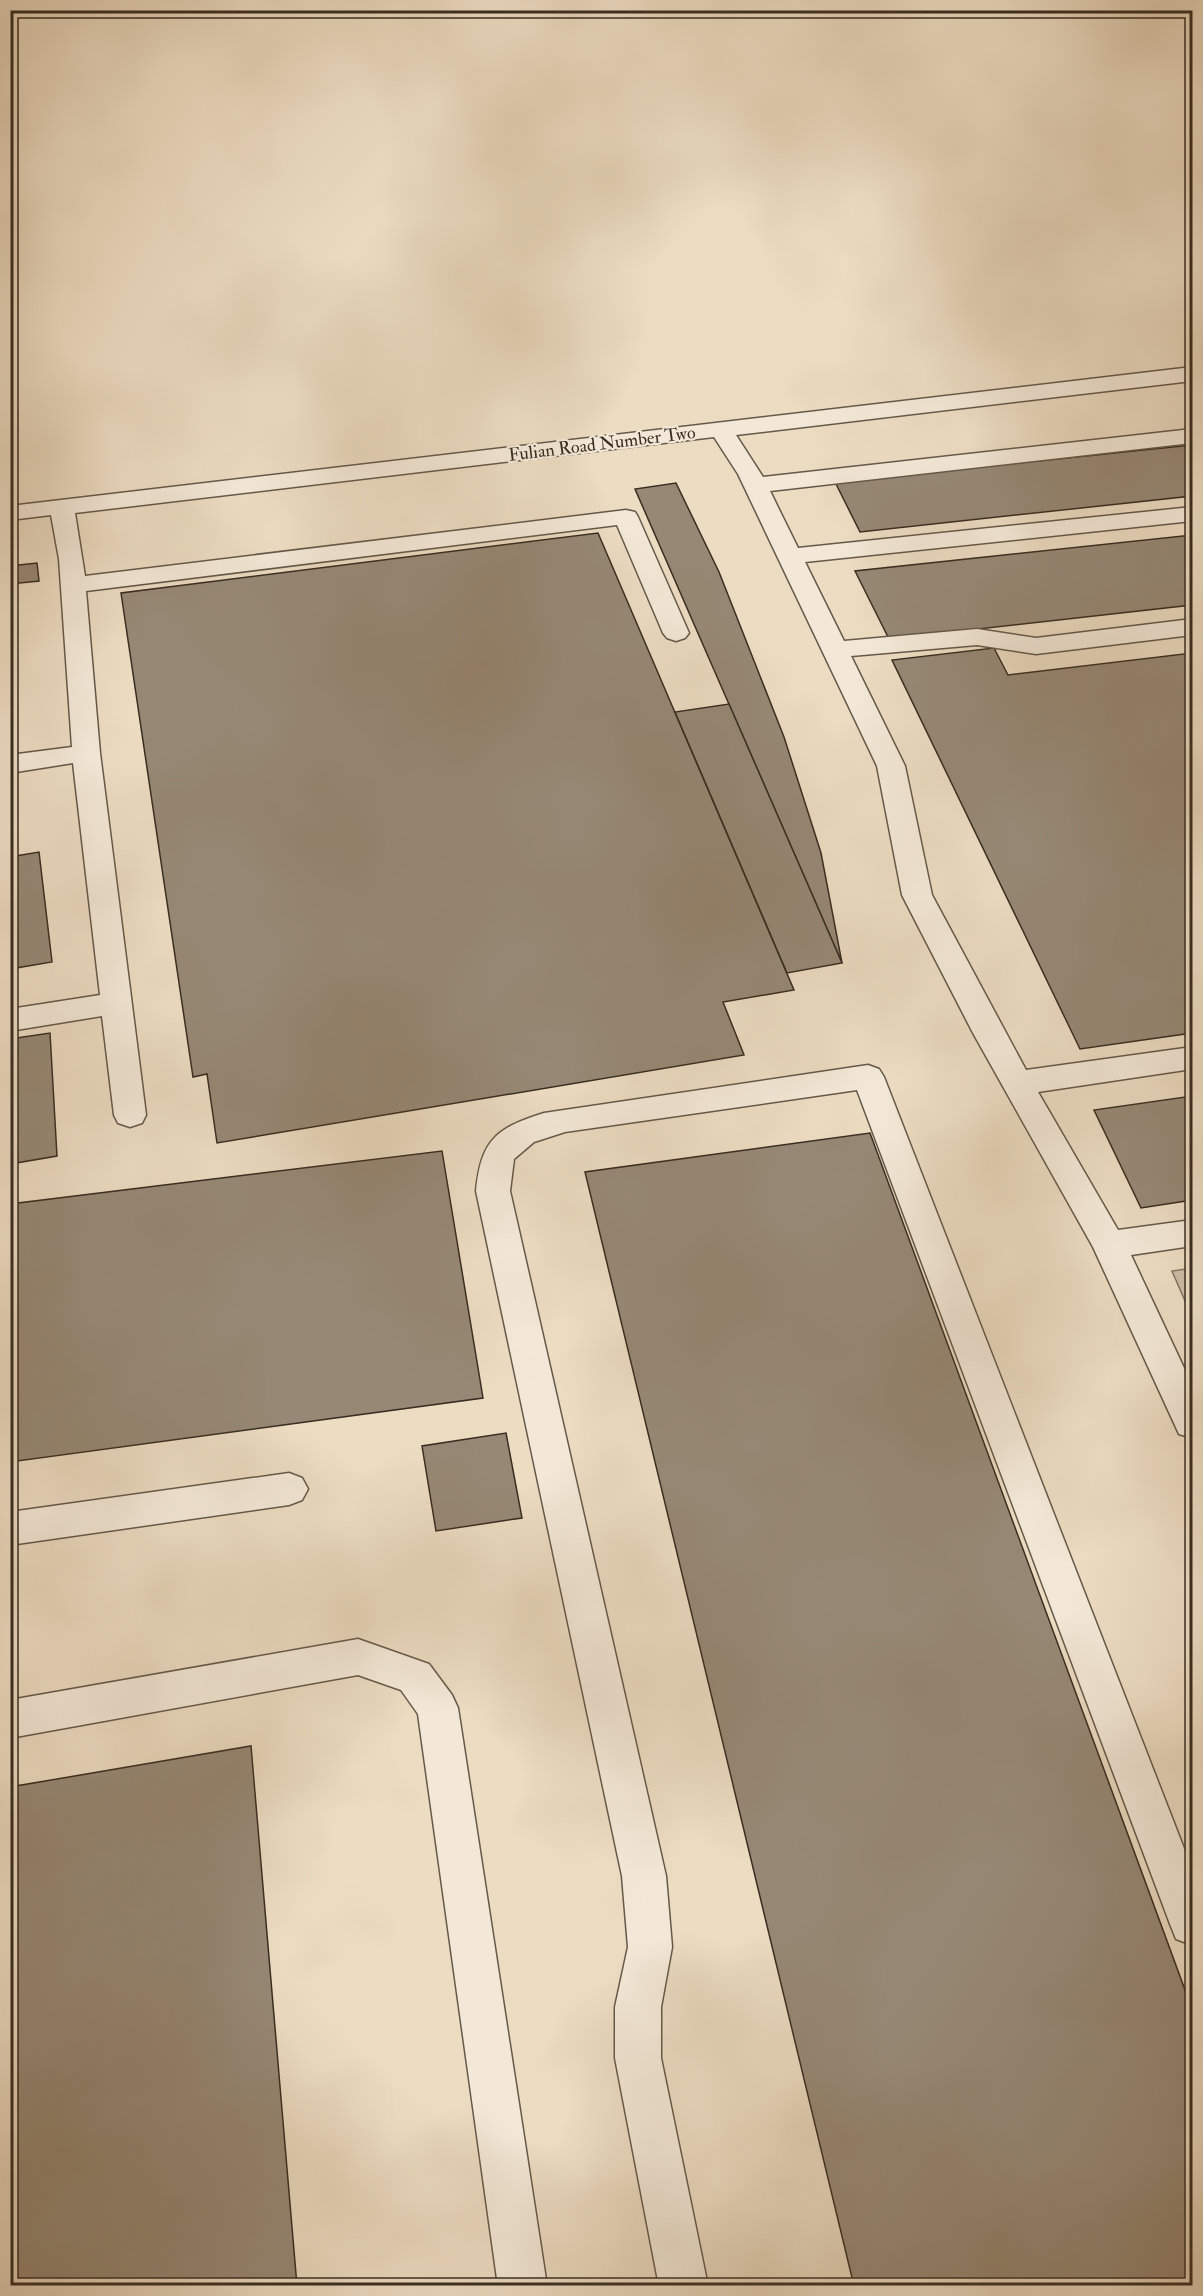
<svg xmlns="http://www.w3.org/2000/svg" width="1203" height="2296" font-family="'IM FELL Double Pica',serif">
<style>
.green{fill:#cdbea7;stroke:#827664;stroke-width:1.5}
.building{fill:#968875;stroke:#382d22;stroke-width:1.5}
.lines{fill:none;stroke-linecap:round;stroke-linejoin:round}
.minor-casing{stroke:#65594a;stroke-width:3}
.minor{fill:#f3e8d7;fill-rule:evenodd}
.labels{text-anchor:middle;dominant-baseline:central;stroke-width:4.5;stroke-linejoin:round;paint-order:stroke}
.far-street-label{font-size:18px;fill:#382d22;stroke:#f3e8d7}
</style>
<rect width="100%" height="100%" fill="#ecdcc2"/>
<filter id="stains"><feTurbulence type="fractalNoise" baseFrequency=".00333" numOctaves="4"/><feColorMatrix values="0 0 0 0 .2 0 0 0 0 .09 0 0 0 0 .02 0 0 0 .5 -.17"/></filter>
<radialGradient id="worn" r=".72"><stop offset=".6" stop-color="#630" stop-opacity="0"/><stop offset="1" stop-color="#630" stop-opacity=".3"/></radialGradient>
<!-- green -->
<path class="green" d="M1192 1268V1317L1172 1271Z"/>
<!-- building -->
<g class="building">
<path d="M1192 445V496L860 532 835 482Z"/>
<path d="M676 483 719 572 784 737 821 853 842 963 635 489Z"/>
<path d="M598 533 794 990 723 1002 744 1055 217 1143 207 1074 193 1077 121 593Z"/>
<path d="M1192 535V605L889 639 855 571Z"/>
<path d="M37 563 39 581 10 584V566Z"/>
<path d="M994 648 1008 675 1192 653V1033L1080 1049 892 660Z"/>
<path d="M729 704 842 963 787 973 675 712Z"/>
<path d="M39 852 52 962 10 969V857Z"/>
<path d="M50 1033 57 1156 10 1164V1039Z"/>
<path d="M1192 1096V1200L1141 1208 1094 1110Z"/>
<path d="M870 1133 1192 2009V2286H854L585 1172Z"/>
<path d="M442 1151 483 1398 10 1462V1204Z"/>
<path d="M506 1433 522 1518 436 1531 422 1446Z"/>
<path d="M251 1746 297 2286H10V1787Z"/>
</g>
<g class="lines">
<!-- minor casing -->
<g class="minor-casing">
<g id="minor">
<path d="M1192 367V381L736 435 763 477 1192 429V443L770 491 798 548 1192 507V521L805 562 844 641 977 629 1036 638 1192 619V635L1036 654 977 645 851 656 905 766 932 895 1026 1070 1192 1047V1069L1038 1092 1118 1230 1192 1220V1246L1131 1255 1192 1385V1438L1179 1434 1093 1247 973 1033 902 895 877 766 738 474 714 437 75 513 85 576 626 510 635 512 638 517 689 633 685 638 676 641 667 638 663 633 617 525 86 591 100 753 146 1115 142 1123 130 1127 118 1123 114 1115 102 1016 10 1031V1009L100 995 73 763 10 773V755L72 747 59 559 51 515 10 520V506Z"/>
<path d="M868 1065 879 1069 884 1077 1192 1869V1945L1176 1939 1170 1924 857 1090 565 1132 534 1142 514 1159 510 1191 666 1876 672 1947 661 2007V2058L708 2286H659L615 2058V2007L628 1947 622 1876 476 1191C481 1140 496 1128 544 1113Z"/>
<path d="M289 1473 302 1478 308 1489 302 1500 289 1505 10 1545V1512Z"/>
<path d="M358 1639 429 1664 452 1695 458 1708 547 2286H498L418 1714 401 1690 358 1675 10 1738V1700Z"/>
</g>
</g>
<!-- minor -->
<use href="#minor" class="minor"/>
</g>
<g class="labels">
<!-- far-street labels -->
<g class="far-street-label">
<text transform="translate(602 444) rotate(-7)">Fulian Road Number Two</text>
</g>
</g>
<!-- margin -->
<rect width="1203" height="2296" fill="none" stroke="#ecdcc2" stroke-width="36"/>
<rect x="12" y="12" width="1179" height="2272" fill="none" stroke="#382d22" stroke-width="3"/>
<rect x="18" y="18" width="1167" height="2260" fill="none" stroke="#382d22" stroke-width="1.5"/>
<rect width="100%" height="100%" filter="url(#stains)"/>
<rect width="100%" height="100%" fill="url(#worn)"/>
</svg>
